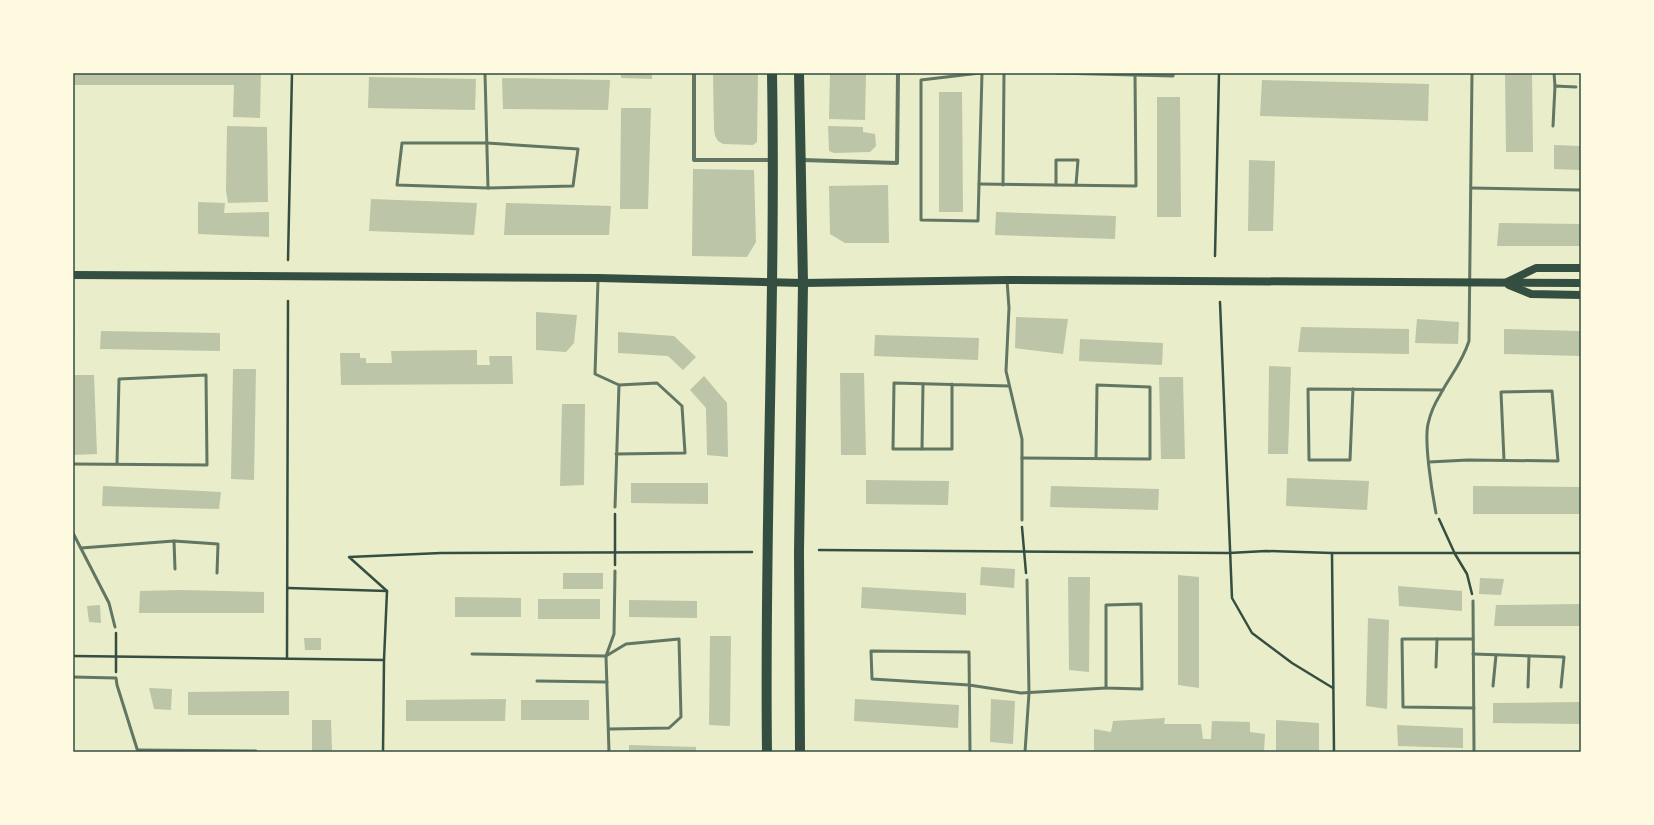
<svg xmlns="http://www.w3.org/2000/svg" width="1654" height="825" font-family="'Alegreya Sans',sans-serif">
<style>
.building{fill:#bcc5a7}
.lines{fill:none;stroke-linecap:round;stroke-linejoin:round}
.path{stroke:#344e41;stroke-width:2.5}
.service{stroke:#617663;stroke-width:3}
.minor{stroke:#617663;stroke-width:4}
.secondary{stroke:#344e41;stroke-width:8}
.primary{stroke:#344e41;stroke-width:10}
.neatline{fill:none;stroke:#344e41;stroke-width:1.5}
</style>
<rect width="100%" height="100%" fill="#e9edc9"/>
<!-- building -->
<g class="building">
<path d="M73 73H261L260 118 233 117 234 85H73Z"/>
<path d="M621 73H652V79L621 78Z"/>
<path d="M713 73H758L757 142 753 145 723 144 718 141 715 136 714 129Z"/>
<path d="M830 73H866L865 120 829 119Z"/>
<path d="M1505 73H1532L1533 152H1506Z"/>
<path d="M369 77 476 79 475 110 368 108Z"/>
<path d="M502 78 610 80 608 110 503 109Z"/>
<path d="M1262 80 1429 84 1428 121 1260 116Z"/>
<path d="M939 92H962L963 212H939Z"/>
<path d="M1157 97H1180L1181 217H1157Z"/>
<path d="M621 108H651L648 209H620Z"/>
<path d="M227 126 267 127 268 202 228 203 226 191Z"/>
<path d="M828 126 863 127V132L875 134 876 146 870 152 834 153 829 151Z"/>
<path d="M1554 145 1581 146V170L1554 169Z"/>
<path d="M1249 160 1275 161 1273 231H1248Z"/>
<path d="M693 169 754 170 756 242 747 257 692 256Z"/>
<path d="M888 185 889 243H845L830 234 829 186Z"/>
<path d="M371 199 477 203 474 235 369 231Z"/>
<path d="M198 202 225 203 224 213 269 212V237L198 234Z"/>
<path d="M506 203 611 206 609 235H504Z"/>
<path d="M996 212 1116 216 1115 239 995 235Z"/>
<path d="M1499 223 1581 224V246H1497Z"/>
<path d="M536 312 577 315 574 343 566 352 536 350Z"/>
<path d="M73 313H74L75 334H73Z"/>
<path d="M1016 317 1068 319 1063 354 1015 348Z"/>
<path d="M1417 319 1459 322 1458 344 1415 343Z"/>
<path d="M1301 327 1409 329V354L1298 352Z"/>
<path d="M1504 329 1581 331V356L1504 354Z"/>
<path d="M101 331 220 333V351L100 349Z"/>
<path d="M618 332 674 336 696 357 683 370 668 356 618 353Z"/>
<path d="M875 335 979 338 978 360 874 356Z"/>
<path d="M1080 339 1163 343 1162 365 1079 361Z"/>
<path d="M477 350V365H490L489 356H512L513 384 341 385 340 353H360V358H366V363H392L391 351Z"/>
<path d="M1269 366 1291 367 1288 454H1268Z"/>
<path d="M233 369H256L254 480 231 479Z"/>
<path d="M840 373H864L866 455H841Z"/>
<path d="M73 375H94L97 454 73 455Z"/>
<path d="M704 376 727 403 728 457 707 455 706 408 690 390Z"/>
<path d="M1159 377H1183L1185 459H1161Z"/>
<path d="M562 404H585L584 485 560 486Z"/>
<path d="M1287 478 1369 481 1367 510 1286 506Z"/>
<path d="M866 480 949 481 948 505 866 504Z"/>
<path d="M631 483H708V504L631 503Z"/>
<path d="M103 486 221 492 219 509 102 506Z"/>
<path d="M1051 486 1159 489 1158 510 1050 507Z"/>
<path d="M1473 486 1581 487V514H1473Z"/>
<path d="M981 567 1015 569 1014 588 980 585Z"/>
<rect x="563" y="573" width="40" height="16"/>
<path d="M1178 575 1199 577V688L1178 685Z"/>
<path d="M1068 577H1090L1089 672 1069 670Z"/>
<path d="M1480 578 1504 579 1501 595 1479 594Z"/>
<path d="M1398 586 1462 591V611L1399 606Z"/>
<path d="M862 587 966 593V615L861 608Z"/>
<path d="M181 590 264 592V613H139L140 591Z"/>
<path d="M455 597 521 598V617H455Z"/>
<rect x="538" y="599" width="62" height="20"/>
<path d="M629 600 697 601V618L629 617Z"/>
<path d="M1581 604V626H1494L1496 605Z"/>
<path d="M100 605 101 623 89 622 87 606Z"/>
<path d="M1368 618 1389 620 1387 709 1366 706Z"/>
<path d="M710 636H731L730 726 709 725Z"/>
<path d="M304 638H321V650H305Z"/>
<path d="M149 688 172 689 171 710 154 709Z"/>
<path d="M289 691V715H188V692Z"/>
<path d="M506 699 505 721H406V700Z"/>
<path d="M855 699 959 705 958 728 854 721Z"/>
<path d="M991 699 1015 701 1013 744 990 742Z"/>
<rect x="521" y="700" width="68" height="20"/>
<path d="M1581 702V724L1493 723V703Z"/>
<path d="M1165 718 1164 724H1201L1203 739H1211L1212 721 1250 722V732L1265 734 1264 752H1094V729L1111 732 1113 721Z"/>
<path d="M312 720H331L332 752H312Z"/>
<path d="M1276 720 1319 723V752H1276Z"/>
<path d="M1397 725 1463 728V748L1398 746Z"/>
<path d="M629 745 696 747V752H629Z"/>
</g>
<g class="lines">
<!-- path -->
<g class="path">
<path d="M1215 256 1219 73"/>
<path d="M288 260 292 73"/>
<path d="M1220 302 1232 598 1252 633 1292 663 1333 688"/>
<path d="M615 514V565"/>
<path d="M1439 519 1455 554 1467 574 1472 594"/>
<path d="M1022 527 1026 573"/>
<path d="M819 550 1229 553 1266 551 1332 553H1581"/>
<path d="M1332 553 1334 752"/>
<path d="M288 588 387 591"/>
<path d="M73 656 384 660 383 752"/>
<path d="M287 658 288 301"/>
<path d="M384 660 387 591 349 557 441 553 752 552"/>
<path d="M116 672V633"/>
</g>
<!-- service -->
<g class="service">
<path d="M485 73 488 188"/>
<path d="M980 73 921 80V220L978 221 982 73"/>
<path d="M1057 73 1173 76V73"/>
<path d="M1554 73 1555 86"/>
<path d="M1553 126 1555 86 1576 87"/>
<path d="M402 143H487L578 149 573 186 488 188 397 185Z"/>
<path d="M979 184 1136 186 1135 75"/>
<path d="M1003 185 1004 73"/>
<path d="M1056 185V160H1078L1076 185"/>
<path d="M1471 188 1581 190"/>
<path d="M598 280 595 374 619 385 615 507"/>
<path d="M1007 280 1009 308 1006 371 1022 439V520"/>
<path d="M952 384V449H893L894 383 1009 386"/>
<path d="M1353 389 1350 460H1309L1308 389 1443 390"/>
<path d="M922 449 923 384"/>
<path d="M616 454 685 453 682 406 657 383 619 385"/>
<path d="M1022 458 1150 459V387L1097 385 1096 458"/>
<path d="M1429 462 1468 460 1558 461 1552 391 1501 392 1504 460"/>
<path d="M73 464 207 465 206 375 119 379 117 464"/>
<path d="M1436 513C1432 492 1424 443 1428 424 1430 415 1435 403 1440 395 1450 376 1462 363 1469 341L1472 73"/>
<path d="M73 533 109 603 115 627"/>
<path d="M174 541 175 569"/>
<path d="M81 548 174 541 218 544 217 573"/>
<path d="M1473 601 1474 752"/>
<path d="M1141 604 1142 689 1106 688V605Z"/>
<path d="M1473 639H1402L1403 707 1474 708"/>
<path d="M472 654 606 656 626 644 679 639 681 717 669 728 609 729"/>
<path d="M1473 654 1564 657 1561 687"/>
<path d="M1436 667 1437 639"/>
<path d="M73 677 116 678 117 685 138 752"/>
<path d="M537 681 607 682"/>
<path d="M1493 686 1496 655"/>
<path d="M1528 687 1529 656"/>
<path d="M138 750 256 751"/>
<path d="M609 752 606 656 614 634 615 571"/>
<path d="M970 752 969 652 871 651 872 679 969 685 1021 693 1106 688"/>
<path d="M1025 752 1029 693 1027 580"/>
</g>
<!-- minor -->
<g class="minor">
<path d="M694 73V160H772"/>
<path d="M802 160 897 163 898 73"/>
</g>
<!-- secondary -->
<g class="secondary">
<path d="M73 275 598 278 803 283 1007 280 1581 283"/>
<path d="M1507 282 1536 268H1581"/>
<path d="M1509 285 1531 294 1581 295"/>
</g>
<!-- primary -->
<g class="primary">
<path d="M799 73 803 283 799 551 800 752"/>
<path d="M767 752C764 526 776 299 772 73"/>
</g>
</g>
<!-- border -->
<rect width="1654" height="825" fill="none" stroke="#fefae0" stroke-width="148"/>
<rect x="74" y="74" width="1506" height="677" class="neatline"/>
</svg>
